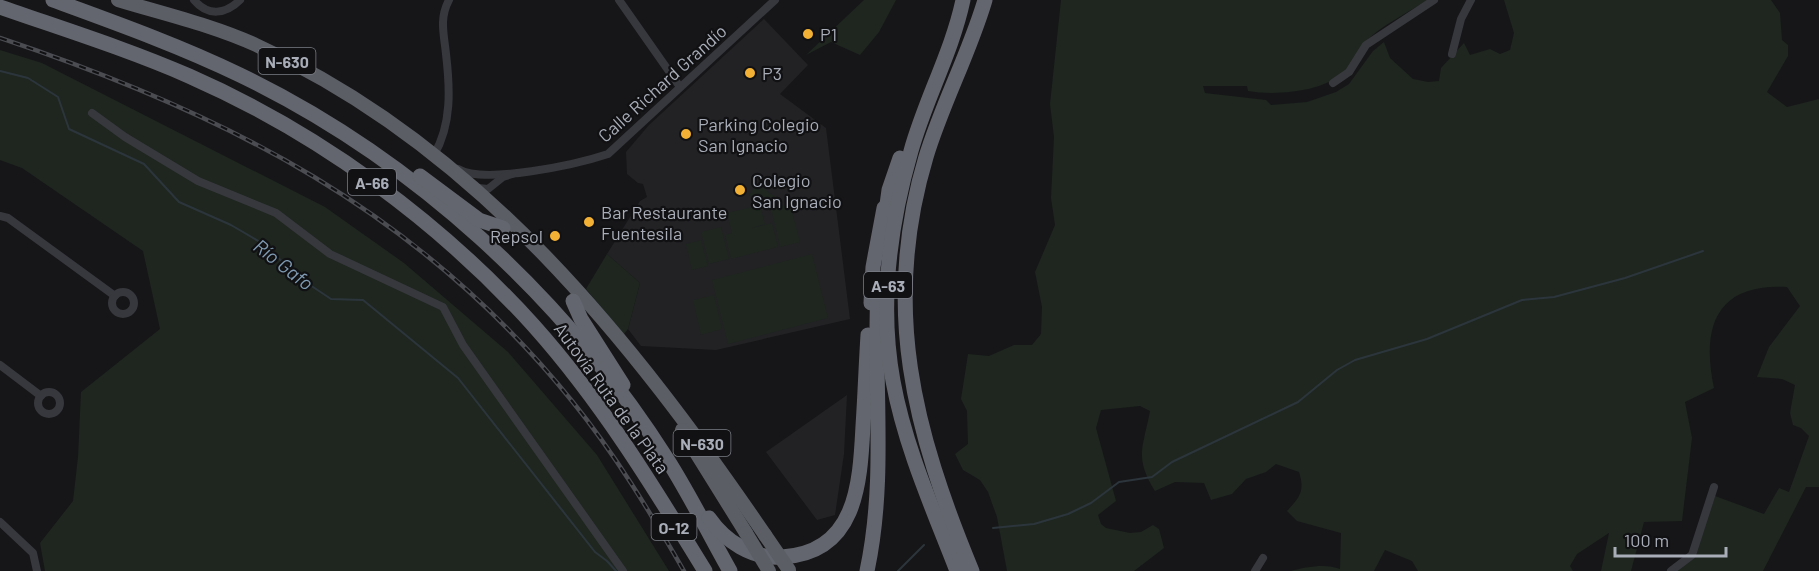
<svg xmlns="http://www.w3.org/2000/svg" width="1819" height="571" font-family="Barlow,sans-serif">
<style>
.built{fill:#222225}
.green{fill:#1e261f}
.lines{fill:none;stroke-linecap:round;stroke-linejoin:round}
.stream{stroke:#2c353c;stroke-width:2}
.minor{stroke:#37383d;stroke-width:8}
.trunk{stroke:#5b5e65;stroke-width:14}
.motorway{stroke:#63666e;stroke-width:15}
.rail-casing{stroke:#4a4c52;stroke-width:4.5}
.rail{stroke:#111113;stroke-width:2;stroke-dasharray:7;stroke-linecap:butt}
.trunk-bridge{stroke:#5b5e65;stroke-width:14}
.poi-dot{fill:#f2b134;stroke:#111113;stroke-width:2}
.labels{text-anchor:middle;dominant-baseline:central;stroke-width:4.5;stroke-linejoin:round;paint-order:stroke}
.shield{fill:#111113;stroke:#7b7e86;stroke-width:1.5}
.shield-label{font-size:16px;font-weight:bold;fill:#a8adb8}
.poi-label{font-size:18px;fill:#a8adb8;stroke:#111113;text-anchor:start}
.street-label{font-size:18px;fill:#a8adb8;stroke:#111113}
.water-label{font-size:20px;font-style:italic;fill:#7f9bb3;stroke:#111113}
</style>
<rect width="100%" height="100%" fill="#161618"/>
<!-- built -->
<g class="built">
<path d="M764 19 808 65 780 94 826 128 850 319 716 350 641 346 628 329 640 283 607 254 640 201 647 197 643 184 638 183 627 174 626 152 649 125Z"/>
<path d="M847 395 844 454 835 515 817 520 766 452Z"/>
</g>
<!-- green -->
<g class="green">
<path d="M864 0H896L879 32 860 55 831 42 806 55Z"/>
<path d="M1061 0H1428C1407 13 1380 26 1363 44 1357 51 1354 61 1348 68 1329 92 1275 96 1248 91L1247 86H1203L1205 93 1266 100 1271 105 1307 102 1336 92 1349 84 1373 51 1384 42 1390 58 1413 79 1428 82 1439 81 1441 68 1464 43 1470 55 1490 49 1500 54 1510 50 1514 33 1504 0H1771L1780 13 1782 40 1788 45V56L1767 92 1787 107 1819 99V487H1806L1763 571H1676L1693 558 1715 496 1764 514 1779 488 1789 492 1809 436 1801 428 1793 425 1790 413 1795 385 1782 379 1757 377 1769 347 1800 306 1787 287C1716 283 1701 327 1714 388L1685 402 1692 438 1682 521 1644 522 1631 571H1601L1609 533 1577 554 1570 566 1573 571H1418L1412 561 1385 550 1374 571H1291C1305 567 1326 563 1340 569L1341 533 1297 521 1287 511C1300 497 1305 491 1299 472L1276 464 1266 472 1246 479 1232 494 1211 500 1204 483 1175 482 1155 491C1134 457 1143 448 1150 411L1140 406 1101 410 1096 428 1116 501 1098 515 1101 524 1106 528 1130 533 1141 532 1153 525 1159 529 1164 548 1134 571H1007L997 517 988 492 980 480 963 470 955 454 968 444 967 411 961 399 968 354 989 356 1014 345H1032L1041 334 1042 307 1035 272 1055 225 1051 198 1054 137 1050 104Z"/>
<path d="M0 50 42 63 325 207 404 263 508 352 597 455 669 571H45L40 543 73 501 78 457 81 392 160 329 143 251 22 168 0 160Z"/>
<path d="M757 184 777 198 769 210 749 195Z"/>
<path d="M790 204 800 242 780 247 771 208Z"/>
<path d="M760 205 765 224 749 229 772 223 778 247 731 259 725 235 732 233 727 213Z"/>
<path d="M721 227 729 259 709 264 701 232Z"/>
<path d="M701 240 708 266 692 270 686 244Z"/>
<path d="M607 254 640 283 628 329 624 334 586 289Z"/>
<path d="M812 254 828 318 728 344 712 280Z"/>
<path d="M714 295 722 329 701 335 693 300Z"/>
</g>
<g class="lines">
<!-- stream -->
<g class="stream">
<path d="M0 71 28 78 58 97 69 129 144 164 179 202 231 225 265 245 298 277 331 299 363 300 458 378 595 552 607 561 616 571"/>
<path d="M993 528 1034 524 1068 514 1091 503 1119 482 1152 477 1172 462 1298 402 1337 370 1355 360 1427 339 1522 300 1554 297 1625 278 1703 251"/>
<path d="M898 571 924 545"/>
</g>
<!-- minor -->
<g class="minor">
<path d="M194 0C208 17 226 14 240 0"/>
<path d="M619 0 680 87"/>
<path d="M1452 54 1461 19 1471 0"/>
<path d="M1333 83 1349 72 1366 45 1434 0"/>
<path d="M92 113 125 137 198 181 276 213 330 254 443 307 463 345 623 571"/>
<path d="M434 155C452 124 450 88 446 54 444 34 439 19 449 0"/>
<path d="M458 169C484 185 578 164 608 154L775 0"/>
<path d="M478 188 488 189 503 177 512 174"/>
<path d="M0 216 8 218 115 296"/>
<circle cx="123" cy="303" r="11"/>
<path d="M0 365 41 396"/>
<circle cx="49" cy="403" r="11"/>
<path d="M0 522 33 553 37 571"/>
<path d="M1255 571 1263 558"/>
<path d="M1671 571 1692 555 1714 487"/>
</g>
<!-- trunk -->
<g class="trunk">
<path d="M118 0C164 14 212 25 256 45 477 145 632 340 765 535"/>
<path d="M682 430 746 533"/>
</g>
<!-- motorway -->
<g class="motorway">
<path d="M53 0C116 23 180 46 240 75 414 159 564 297 667 459 690 495 709 534 730 571"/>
<path d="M0 7C63 29 127 49 189 76 319 133 439 221 534 326 601 401 653 486 705 571"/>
<path d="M420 176 479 220 503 228"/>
<path d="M885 219 889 190 900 158"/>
<path d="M573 301 581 319 623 385"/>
<path d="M871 303 873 267 884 208"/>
<path d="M709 518C725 541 752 559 782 557 857 553 860 483 863 426 865 396 866 366 868 335"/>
<path d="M867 571C887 477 873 385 878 291"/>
<path d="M957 571C933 509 905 447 893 381 879 305 890 224 911 151 925 100 952 52 963 0"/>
<path d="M972 571C914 431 881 307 926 157 942 104 969 54 985 0"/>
</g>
<!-- rail casing -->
<g class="rail-casing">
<path id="rail" d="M0 38C227 114 419 211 572 401 615 454 650 512 684 571"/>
</g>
<!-- rail -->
<use href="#rail" class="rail"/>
<!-- trunk-bridge -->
<g class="trunk-bridge">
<path d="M746 533 769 571"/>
<path d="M765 535 789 570"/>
</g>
</g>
<!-- markers -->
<g class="poi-dot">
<circle cx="808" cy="34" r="6"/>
<circle cx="750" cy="73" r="6"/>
<circle cx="686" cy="134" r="6"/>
<circle cx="740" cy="190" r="6"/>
<circle cx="589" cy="222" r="6"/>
<circle cx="555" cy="236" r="6"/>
</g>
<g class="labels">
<!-- shield labels -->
<g class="shield">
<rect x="258.5" y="48" width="57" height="26" rx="4.5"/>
<rect x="348" y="169" width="48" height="26" rx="4.5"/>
<rect x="864" y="272" width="48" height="26" rx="4.5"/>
<rect x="673.5" y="430" width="57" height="26" rx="4.5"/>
<rect x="651.5" y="514" width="45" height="26" rx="4.5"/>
</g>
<g class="shield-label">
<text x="287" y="61">N-630</text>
<text x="372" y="182">A-66</text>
<text x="888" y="285">A-63</text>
<text x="702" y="443">N-630</text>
<text x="674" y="527">O-12</text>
</g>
<!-- poi labels -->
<g class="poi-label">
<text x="820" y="34">P1</text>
<text x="762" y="73">P3</text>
<text x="698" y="124">Parking Colegio<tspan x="698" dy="21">San Ignacio</tspan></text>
<text x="752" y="180">Colegio<tspan x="752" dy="21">San Ignacio</tspan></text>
<text x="601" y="212">Bar Restaurante<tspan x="601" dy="21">Fuentesila</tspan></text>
<text x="543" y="236" text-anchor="end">Repsol</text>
</g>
<!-- street labels -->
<g class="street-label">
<text transform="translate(662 83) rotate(-42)">Calle Richard Grandío</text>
<text transform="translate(612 398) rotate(54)">Autovía Ruta de la Plata</text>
</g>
<!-- water labels -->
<g class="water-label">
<text transform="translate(284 264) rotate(38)">Río Gafo</text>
</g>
</g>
<!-- scale -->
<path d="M1615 547v9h111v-9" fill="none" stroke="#a8adb8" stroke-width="3"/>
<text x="1624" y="547" font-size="18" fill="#a8adb8" stroke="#111113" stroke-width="4.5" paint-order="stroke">100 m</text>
</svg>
